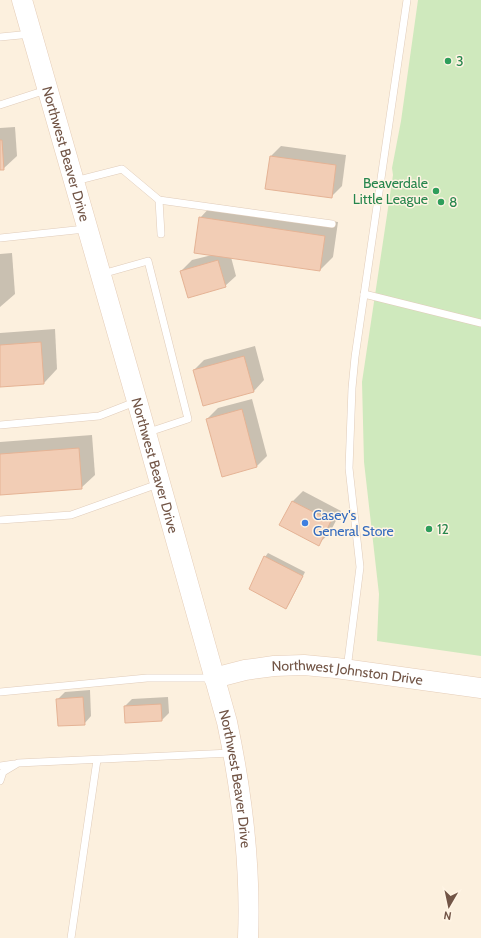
<svg xmlns="http://www.w3.org/2000/svg" width="481" height="938" font-family="Cabin,sans-serif">
<style>
.green{fill:#cfe9bd}
.shadow{fill:#0003}
.building{fill:#f2cdb5;stroke:#e5b395}
.lines{fill:none;stroke-linecap:round;stroke-linejoin:round}
.lane-casing{stroke:#e0ccba;stroke-width:8}
.secondary-casing{stroke:#e5cdb8;stroke-width:21}
.lane{stroke:#fff;stroke-width:7}
.secondary{stroke:#fff;stroke-width:20}
.leisure-dot{fill:#2e9e5b;stroke:#fff4e4;stroke-width:1.5}
.shop-dot{fill:#3f7fe0;stroke:#fff4e4;stroke-width:1.5}
.labels{text-anchor:middle;dominant-baseline:central;stroke-width:3;stroke-linejoin:round;paint-order:stroke}
.leisure-label{font-size:14px;fill:#27864d;stroke:#fff4e4;text-anchor:start}
.street-label{font-size:14px;fill:#725546;stroke:#fff4e4}
.shop-label{font-size:14px;fill:#366cbe;stroke:#fff4e4;text-anchor:start}
</style>
<rect width="100%" height="100%" fill="#fcf0de"/>
<!-- green -->
<path class="green" d="M418 0H481V656L377 641 379 594 364 462 362 382 393 175 392 168 401 121Z"/>
<!-- shadow -->
<g class="shadow">
<path d="M15 127 17 156 3 169H0V128Z"/>
<path d="M281 146 346 155 342 186 331 197 271 156Z"/>
<path d="M213 204 338 222 333 257 320 270 231 257 236 276 225 286 181 271 192 260 212 255 200 218Z"/>
<path d="M12 253 15 294 0 307V254Z"/>
<path d="M55 329 57 369 44 383 0 386V333Z"/>
<path d="M255 346 264 380 254 391 194 370 204 360Z"/>
<path d="M252 399 267 456 257 466 223 476 207 419 218 408Z"/>
<path d="M92 435 95 475 81 488 0 494V442Z"/>
<path d="M303 491 341 511 329 534 318 544 292 502Z"/>
<path d="M268 553 305 572 289 604 286 608 265 557Z"/>
<path d="M90 690 91 716 84 724 58 699 65 692Z"/>
<path d="M168 697 169 713 162 720 125 706 132 699Z"/>
</g>
<!-- building -->
<g class="building">
<path d="M0 140H2L4 170H0Z"/>
<path d="M270 156 336 165 332 198 265 189Z"/>
<path d="M199 217 325 236 320 271 194 253Z"/>
<path d="M218 260 226 287 188 298 180 271Z"/>
<path d="M41 342 44 384 0 387V345Z"/>
<path d="M244 356 254 392 203 406 193 370Z"/>
<path d="M242 409 257 467 222 477 206 419Z"/>
<path d="M79 448 82 489 0 495V454Z"/>
<path d="M292 501 331 521 319 546 279 525Z"/>
<path d="M264 556 303 576 286 609 249 589Z"/>
<path d="M83 697 85 725 58 726 56 699Z"/>
<path d="M161 704 162 721 125 723 124 706Z"/>
</g>
<g class="lines">
<!-- lane casing -->
<g class="lane-casing">
<g id="lane">
<path d="M0 37 31 34"/>
<path d="M0 105 46 90"/>
<path d="M75 181 122 169 159 200 332 224"/>
<path d="M159 200 161 234"/>
<path d="M0 238 85 229"/>
<path d="M102 274 148 261 188 419 146 433"/>
<path d="M364 294 481 323"/>
<path d="M0 425 99 416 135 402"/>
<path d="M0 520 71 515 158 484"/>
<path d="M347 669 360 567 349 468 352 388 355 357 407 0"/>
<path d="M0 692 147 678H214"/>
<path d="M0 766 14 764"/>
<path d="M0 781 3 772 18 763 231 753"/>
<path d="M71 938 97 760"/>
</g>
</g>
<!-- secondary casing -->
<g class="secondary-casing">
<g id="secondary">
<path id="s1" d="M22 0 137 401 227 722C242 793 251 865 248 938"/>
<path id="s2" d="M214 678 245 670 274 666 304 665 336 668 481 688"/>
</g>
</g>
<!-- lane -->
<use href="#lane" class="lane"/>
<!-- secondary -->
<use href="#secondary" class="secondary"/>
</g>
<!-- markers -->
<g class="leisure-dot">
<circle cx="448" cy="61" r="4"/>
<circle cx="436" cy="191" r="4"/>
<circle cx="441" cy="202" r="4"/>
<circle cx="429" cy="529" r="4"/>
</g>
<circle class="shop-dot" cx="305" cy="523" r="4"/>
<g class="labels">
<!-- leisure labels -->
<g class="leisure-label">
<text x="456" y="61">3</text>
<text x="428" y="183" text-anchor="end">Beaverdale<tspan x="428" dy="16">Little League</tspan></text>
<text x="449" y="202">8</text>
<text x="437" y="529">12</text>
</g>
<!-- street labels -->
<g class="street-label">
<text stroke="none"><textPath href="#s1" startOffset="160">Northwest Beaver Drive</textPath></text>
<text stroke="none"><textPath href="#s1" startOffset="484">Northwest Beaver Drive</textPath></text>
<text stroke="none"><textPath href="#s2" startOffset="135">Northwest Johnston Drive</textPath></text>
<text stroke="none"><textPath href="#s1" startOffset="808">Northwest Beaver Drive</textPath></text>
</g>
<!-- shop labels -->
<g class="shop-label">
<text x="313" y="515">Casey's<tspan x="313" dy="16">General Store</tspan></text>
</g>
</g>
<!-- north arrow -->
<g transform="translate(449 906) rotate(189)" stroke="#fff4e4" stroke-width="3" paint-order="stroke">
<path d="M0-3L7 15L0 10L-7 15Z" fill="#725546"/>
<text y="-6" font-size="11" font-weight="bold" text-anchor="middle" fill="#725546">N</text>
</g>
</svg>
